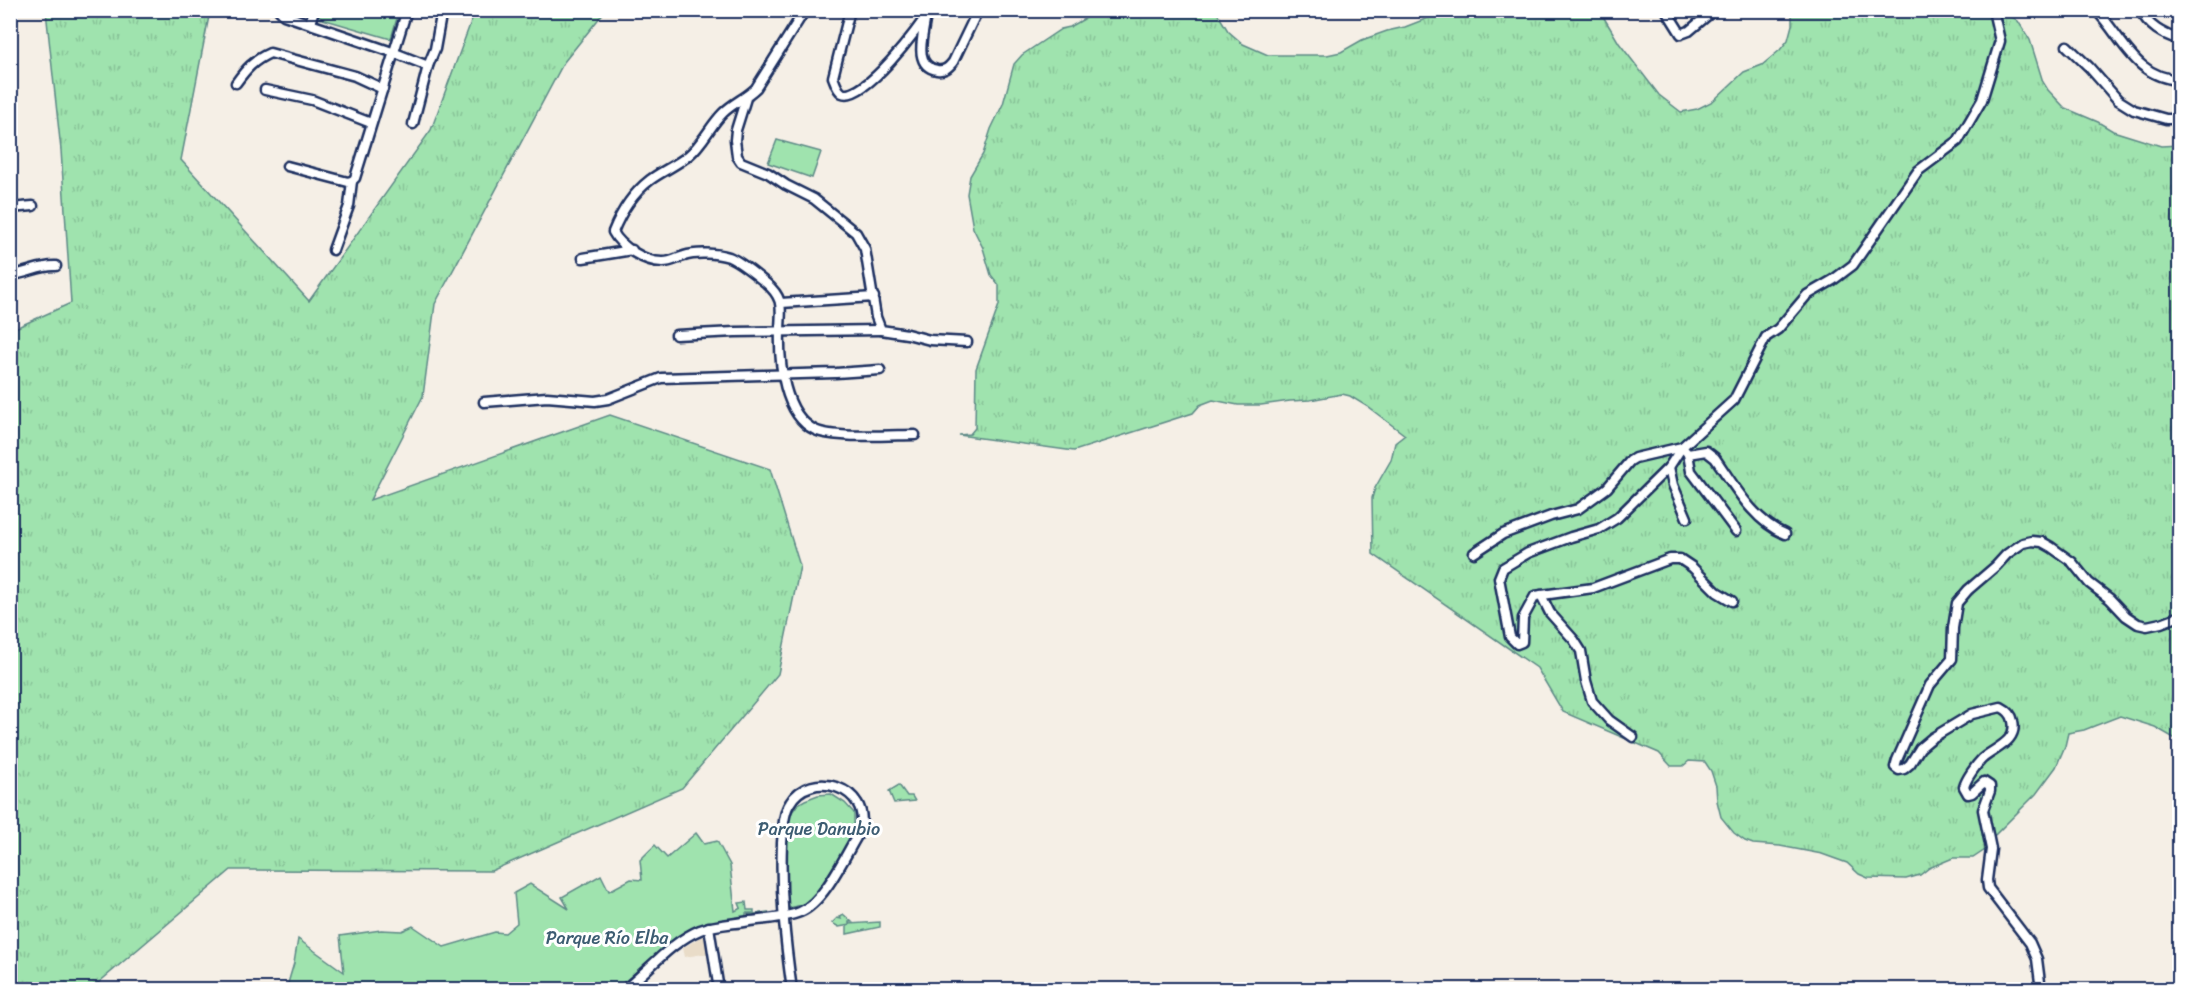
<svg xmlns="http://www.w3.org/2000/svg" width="2190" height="1000" font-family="Sriracha,sans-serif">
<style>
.built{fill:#e9dcc8}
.grass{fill:url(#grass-tufts);stroke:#5d8986;stroke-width:1.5}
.green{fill:#9fe3ae;stroke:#5d8986;stroke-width:1.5}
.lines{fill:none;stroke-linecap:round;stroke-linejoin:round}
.street-casing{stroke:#1b2f5e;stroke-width:13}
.street{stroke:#fff;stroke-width:8}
.labels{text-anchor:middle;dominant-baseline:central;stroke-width:6;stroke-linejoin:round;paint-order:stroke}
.park-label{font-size:18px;fill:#3c5c72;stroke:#fff}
</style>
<defs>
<pattern id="grass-tufts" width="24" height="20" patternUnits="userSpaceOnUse" patternTransform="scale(1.5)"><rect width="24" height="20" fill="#9fe3ae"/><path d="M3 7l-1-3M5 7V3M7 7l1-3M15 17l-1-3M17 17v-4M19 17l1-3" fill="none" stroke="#88c398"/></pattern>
</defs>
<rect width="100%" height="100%" fill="#f5efe6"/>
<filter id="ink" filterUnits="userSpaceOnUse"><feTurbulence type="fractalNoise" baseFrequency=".0167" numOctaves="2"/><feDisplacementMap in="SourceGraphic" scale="12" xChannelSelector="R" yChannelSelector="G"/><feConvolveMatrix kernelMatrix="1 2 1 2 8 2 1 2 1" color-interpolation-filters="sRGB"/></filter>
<g filter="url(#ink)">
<!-- built -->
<path class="built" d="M702 936 708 937 710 953 685 957 683 948Z"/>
<!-- grass -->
<g class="grass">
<path d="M46 11H210L181 160 309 301 431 130 475 11H605L564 62 435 304 423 396 370 500 610 415 770 469 800 566 778 674 682 788 491 871 231 870 91 989H11V330L71 303 61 150Z"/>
<path d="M1098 11H1216L1228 31 1243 44 1268 55H1327L1341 52 1362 40 1387 31 1405 27 1446 11H1600L1619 43 1659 95 1681 112 1697 109 1713 101 1744 72 1762 65 1780 50 1788 40 1792 25V11H2003L2018 21 2030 40 2043 82 2048 90 2065 108 2098 122 2113 131 2161 146 2179 145V741L2155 727 2120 716 2084 730 2068 733 2065 746 2056 767 2036 794 1996 834 1988 848 1973 858H1953L1929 868 1920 875 1906 879 1868 878 1859 874 1847 863 1822 854 1780 846 1753 844 1745 841 1734 833 1721 817 1717 801 1716 786 1711 771 1705 762 1689 761 1683 766H1671L1659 753 1563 712 1537 668 1373 554 1372 498 1375 488 1391 460 1395 443 1405 435 1368 407 1350 396 1342 394 1310 400 1290 401 1261 405H1238L1213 400 1200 405 1193 413 1074 451 959 435 970 434 975 428 976 369 999 305V285L991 275 983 248 973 228 967 194 970 176 983 154 991 129 1003 104 1014 64 1022 55 1061 29 1070 27Z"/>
</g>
<!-- green -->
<g class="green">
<path d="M321 11V10L399 11 391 39 319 18Z"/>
<path d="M777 140 821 152 812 178 768 163Z"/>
<path d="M899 785 907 796H912L915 801 894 803 889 791Z"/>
<path d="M831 794 845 803 854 813V835L818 890 809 902 787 909 783 888 789 816 798 804 805 800 818 795Z"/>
<path d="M696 833 704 844 717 841 730 865 735 911 741 908 739 903 746 902 747 910H754V914L768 912 767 914 748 918V914L753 913H746V917L709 923 688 932 615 989 286 990 294 963 298 939 344 972 340 936 381 930 402 931 413 926 444 947 495 932 505 933 517 923 514 893 530 884 569 909 562 897 601 875 609 891 631 879 642 880 640 860 655 845 667 858Z"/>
<path d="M843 914 852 922H849V924L880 922V927L847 934V926L850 925 839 927 832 923 837 918 841 919 840 917Z"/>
</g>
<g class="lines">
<!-- street casing -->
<g class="street-casing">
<g id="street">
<path d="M279 10 284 15 395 53 428 66"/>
<path d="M805 10 756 88C746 98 733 103 723 113 710 126 703 143 689 155 677 165 662 171 650 180 632 194 621 212 613 232 621 247 645 262 662 262 669 263 677 258 684 256 696 252 716 253 729 257 741 262 756 275 766 283 786 300 780 310 780 332 779 363 784 415 815 430 834 439 893 435 915 435"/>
<path d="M850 10 833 77C835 82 837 90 842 93 863 103 920 27 930 10"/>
<path d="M1666 10 1681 34 1689 31 1714 10"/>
<path d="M2096 10C2123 38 2135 78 2180 80"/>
<path d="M2140 10C2149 27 2162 34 2180 40"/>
<path d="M925 21C923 36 913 66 937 70 945 71 948 68 953 62L978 10"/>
<path d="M310 23 314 10"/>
<path d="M2067 46 2089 67 2118 100 2134 110 2166 119H2180"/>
<path d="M236 83C246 69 254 60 270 53L355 76 383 89"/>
<path d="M265 90 312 100 371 123"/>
<path d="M746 98 736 130 735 140 737 156 741 162 768 173 786 185 814 199 856 233 865 249 876 317 881 330 907 334 930 340 967 342"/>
<path d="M413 124 428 66 435 49 442 10"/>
<path d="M287 166 348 182 352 181"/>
<path d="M10 208 33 206"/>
<path d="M333 250 349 206 352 181 355 178 407 10"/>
<path d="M583 258 632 250"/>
<path d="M10 275C27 274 40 265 56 266"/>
<path d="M781 303 874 297"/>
<path d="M676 335 735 332 881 330"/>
<path d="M484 402 547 397 595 401 608 399 661 378 836 373 880 370"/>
<path d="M1669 467 1673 485 1687 518"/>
<path d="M1736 531 1691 471 1688 454 1706 451 1715 458C1734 485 1753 521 1785 534"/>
<path d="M1474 553 1503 534 1551 516 1578 509 1607 488 1630 461 1635 458 1682 447 1688 454"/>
<path d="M1541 595 1550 613 1574 640 1581 651 1586 681 1592 701 1609 720 1633 737"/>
<path d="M1732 601 1717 592 1692 567 1680 559H1670L1593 588 1535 596 1523 618 1522 642 1517 644 1510 637 1499 578 1503 568 1528 553 1571 537 1599 529 1617 518 1669 467 1682 447 1734 400 1766 337 1778 329 1807 295 1833 280 1853 265 1918 171 1958 141 1982 100 2000 41 1993 10"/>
<path d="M709 927 719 990"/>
<path d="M624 990C649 970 671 942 700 930 716 924 734 924 750 921 766 919 785 918 800 912 825 902 846 853 860 831 873 787 810 768 790 803 783 813 783 831 782 843 780 893 785 940 792 990"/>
<path d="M2041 990 2037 959 2030 943 1988 888 1987 880 1991 849 1983 810 1990 791V786L1984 782 1972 793 1968 794 1964 787C1966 779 1976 765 1982 759 1994 748 2018 742 2013 721 2012 714 2007 710 2001 707L1972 714 1932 738 1920 748 1910 764 1904 769 1899 770 1895 767 1897 760 1930 685 1952 659 1953 628 1957 603 1968 590 1996 566 2007 554 2023 543 2032 541 2042 542 2051 547 2072 562 2089 583 2110 599 2126 616 2138 624 2147 626 2161 623 2180 616"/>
</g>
</g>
<!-- street -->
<use href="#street" class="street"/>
</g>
</g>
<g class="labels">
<!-- park labels -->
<g class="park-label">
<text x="819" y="829">Parque Danubio</text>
<text x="607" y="938">Parque Río Elba</text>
</g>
</g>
<!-- margin -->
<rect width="2190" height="1000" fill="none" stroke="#fff" stroke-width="36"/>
<rect x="18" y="18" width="2154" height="964" fill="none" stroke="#1b2f5e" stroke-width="2" filter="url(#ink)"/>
</svg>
